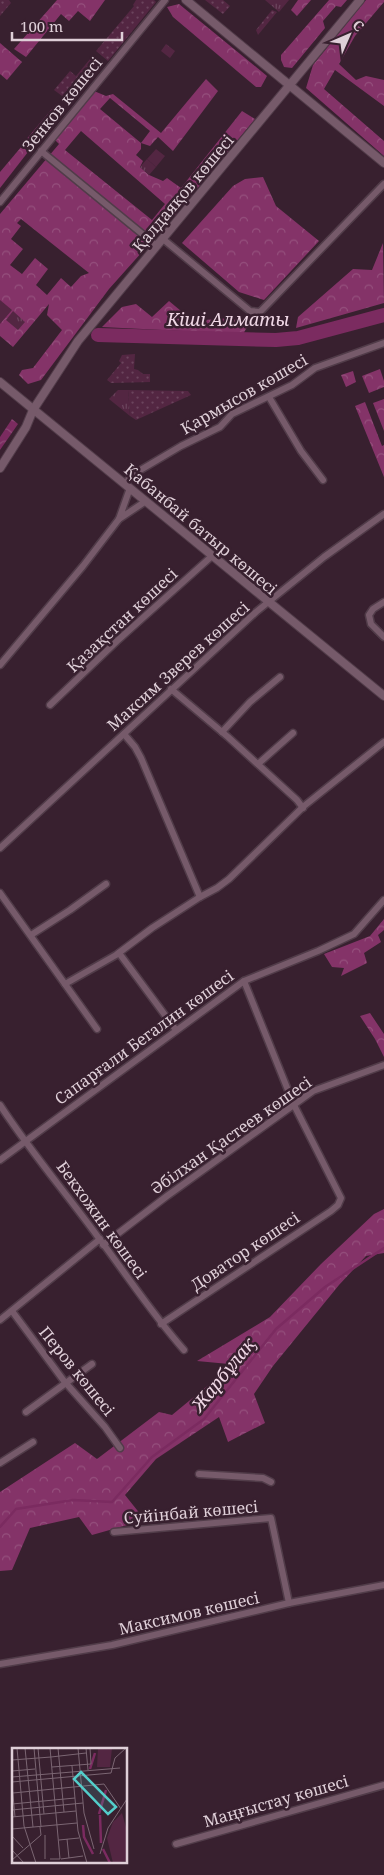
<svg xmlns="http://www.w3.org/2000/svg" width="384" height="1875" font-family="'Noto Serif',serif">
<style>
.grass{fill:url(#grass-dots)}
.forest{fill:url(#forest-crowns);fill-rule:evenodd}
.park{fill:url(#park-tufts)}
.garden{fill:#532642}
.water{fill:url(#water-waves)}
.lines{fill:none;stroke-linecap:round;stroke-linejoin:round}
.stream{stroke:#7b2b60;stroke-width:2.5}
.river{stroke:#7b2b60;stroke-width:14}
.minor-casing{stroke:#513c49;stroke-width:9}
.tertiary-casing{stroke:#513c49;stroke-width:10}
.minor{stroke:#765a6a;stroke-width:6}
.tertiary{stroke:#765a6a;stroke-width:8}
.labels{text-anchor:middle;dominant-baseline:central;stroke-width:5;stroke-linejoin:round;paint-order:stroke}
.street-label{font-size:16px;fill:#dfcfd8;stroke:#38202f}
.water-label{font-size:18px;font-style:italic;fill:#f0d8e6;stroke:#38202f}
.inset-river{fill:none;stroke:#7b2b60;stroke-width:2.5}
.inset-road{fill:none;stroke:#7b6673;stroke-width:1}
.view{fill:#53cdca;fill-opacity:0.15;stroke:#53cdca;stroke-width:2.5}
.inset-edge{fill:none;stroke:#dfcfd8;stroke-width:2.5}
</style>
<defs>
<pattern id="grass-dots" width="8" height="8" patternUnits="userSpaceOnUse" patternTransform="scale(1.25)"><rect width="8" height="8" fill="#532642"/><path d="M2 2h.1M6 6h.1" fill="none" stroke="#6b445d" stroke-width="1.8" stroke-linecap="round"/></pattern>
<pattern id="forest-crowns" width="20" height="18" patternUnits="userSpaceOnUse" patternTransform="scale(1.25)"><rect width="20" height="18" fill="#843368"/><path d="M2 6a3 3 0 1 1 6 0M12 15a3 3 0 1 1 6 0" fill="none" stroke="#95507d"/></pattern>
<pattern id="park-tufts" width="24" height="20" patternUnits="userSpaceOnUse" patternTransform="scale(1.25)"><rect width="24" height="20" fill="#532642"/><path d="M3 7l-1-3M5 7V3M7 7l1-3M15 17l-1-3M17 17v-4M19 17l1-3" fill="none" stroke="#6b445d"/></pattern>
<pattern id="water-waves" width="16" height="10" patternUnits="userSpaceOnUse" patternTransform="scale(1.25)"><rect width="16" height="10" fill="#7b2b60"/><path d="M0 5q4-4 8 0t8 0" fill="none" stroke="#8d4976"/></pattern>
</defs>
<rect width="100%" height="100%" fill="#38202f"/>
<!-- grass -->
<g class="grass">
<path d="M0 0H9L11 3 0 16Z"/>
<path d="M136 0H154L156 2 108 61 96 51 134 6 133 5Z"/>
<path d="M205 0H223L230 6 223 14Z"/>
<path d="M272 10 277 12 258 35 256 30Z"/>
<path d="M90 59 99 65 69 101 54 90 70 71 76 76Z"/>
<path d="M135 354 134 369 138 370 143 374H150V382L111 383 107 380 121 363 119 361 122 355Z"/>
<path d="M128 390 188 391 191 395 136 420 130 416Z"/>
</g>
<!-- forest -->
<g class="forest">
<path d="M57 0H105L90 21 78 11 69 21 61 14 26 57 14 49Z"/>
<path d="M298 0H311L297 16 291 10Z"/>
<path d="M329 0H347L341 7 336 6 323 21 325 28 292 68 284 67 281 60V55Z"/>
<path d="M366 0H384V2L355 36 339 64 356 80 366 76 384 80V106L335 70 324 89 384 141V156L306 88 313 65Z"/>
<path d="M179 4 267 76 261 87H256L173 17 167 7Z"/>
<path d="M0 43 22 62 7 80 0 74Z"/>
<path d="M206 79 218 91 173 151 158 137 150 146 141 143V149L136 155 143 161 140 167 149 175 163 181 167 178 181 188 242 111 255 119 176 214 109 289 41 380 28 384 19 375 22 370 33 368 62 330 47 315 49 304 13 347 0 336V214L59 144 55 140 94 91 106 96 113 94 161 133ZM110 98 150 131 141 143 100 109ZM81 131 165 204 152 220 65 150ZM21 219 89 273 81 276 71 287 61 278 47 295 36 285 48 269 35 258 22 274 10 265 23 249 11 239 21 226 17 223Z"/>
<path d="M56 104 63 110 33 147 25 141Z"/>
<path d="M22 146 28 152 0 188V172Z"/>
<path d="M263 177 276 206 319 241 264 300 239 292 182 243 233 186 245 179Z"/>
<path d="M383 243 384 303 296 328 298 317 353 269 372 270Z"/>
<path d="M169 301 193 321 230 318 249 324 243 334 102 327 122 307 136 304 152 317Z"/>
<path d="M380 369 384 381V387L369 393 362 376Z"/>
<path d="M353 371 356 382 346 387 341 375Z"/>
<path d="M384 399V431L373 403Z"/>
<path d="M365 402 382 446 384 445V477L355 406Z"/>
<path d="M384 919V930L378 935 381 942 364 953 367 963 341 976 344 968 332 967 324 954 370 936Z"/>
<path d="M370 1013 384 1034V1057L375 1039 360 1016Z"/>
<path d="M384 1209V1253L366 1256 339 1285 273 1366 254 1394 265 1423 228 1442 219 1417 156 1459 125 1495 145 1520 92 1535 79 1517 30 1528 12 1570 0 1571V1492L75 1443 97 1459 159 1412 172 1415 212 1382 229 1364 197 1361 270 1317 321 1264 374 1214Z"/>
</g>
<!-- park -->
<g class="park">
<path d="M265 0H289L279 12Z"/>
<path d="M166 44 175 51 170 58 161 51Z"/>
<path d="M147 159 156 167 149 175 140 167Z"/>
<path d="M13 311 25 322 18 330 6 320Z"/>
<path d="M118 390H128L130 416 109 399Z"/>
</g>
<!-- garden -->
<g class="garden">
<path d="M156 149 165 156 156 167 147 159Z"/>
<path d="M0 300 12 310 0 324Z"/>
</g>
<!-- water -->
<path class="water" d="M12 419 18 424 0 450V437Z"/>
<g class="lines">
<!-- stream -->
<path class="stream" d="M0 1527 16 1509 73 1500 112 1502 152 1457 204 1419 276 1329 325 1287 384 1248"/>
<!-- river -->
<path class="river" d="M98 335 276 340 298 338 384 315"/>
<!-- minor casing -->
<g class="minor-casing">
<g id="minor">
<path d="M41 151 157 246"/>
<path d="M0 202 165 0"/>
<path d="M163 239 250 311 260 312 384 184"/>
<path d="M269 397 301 451 323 480"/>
<path d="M125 484 132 475 181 446 220 427 232 414 292 385 315 368 384 343"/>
<path d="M130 488 119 519 146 501"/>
<path d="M384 602 373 609 369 615 371 624 384 637"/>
<path d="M0 665 83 566 119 519"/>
<path d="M171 689 228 737 297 800 303 808"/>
<path d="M50 705 117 641 212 556"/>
<path d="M222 732 250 702 280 677"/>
<path d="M124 734 135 747 141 758 200 897"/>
<path d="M258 764 293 733"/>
<path d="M0 848 256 612 324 557 384 514"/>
<path d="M0 893 97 1029"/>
<path d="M31 935 70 910 106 884"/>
<path d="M119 953 176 1030"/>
<path d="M65 984 116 955 152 928 200 897 217 888 229 879 304 806 384 742"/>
<path d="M0 1105C30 1151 66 1193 98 1237 127 1275 152 1314 184 1350"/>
<path d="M0 1160 244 981 318 951 354 934 384 900"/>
<path d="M103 1245 167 1196 313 1091 384 1065"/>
<path d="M12 1311 64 1381 105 1427 120 1448"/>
<path d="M0 1320 100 1239"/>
<path d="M161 1324 331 1211 338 1205 341 1198 294 1105 244 981"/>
<path d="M26 1412 92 1364"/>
<path d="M0 1463 33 1442"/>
<path d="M199 1474 263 1478 271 1482"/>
<path d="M114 1532 271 1518 289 1603"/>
<path d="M0 1664 112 1645 289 1603 384 1585"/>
<path d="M176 1844 384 1785"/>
</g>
</g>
<!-- tertiary casing -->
<g class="tertiary-casing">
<g id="tertiary">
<path d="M186 0 384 163"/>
<path d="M0 382 384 696"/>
<path d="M0 468 26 427 33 410 78 341 360 0"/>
</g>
</g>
<!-- minor -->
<use href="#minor" class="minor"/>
<!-- tertiary -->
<use href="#tertiary" class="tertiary"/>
</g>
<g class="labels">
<!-- street labels -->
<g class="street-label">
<text transform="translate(62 104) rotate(-51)">Зенков көшесі</text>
<text transform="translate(183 193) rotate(-50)">Қалдаяқов көшесі</text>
<text transform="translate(244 394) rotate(-30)">Қармысов көшесі</text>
<text transform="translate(201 529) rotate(40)">Қабанбай батыр көшесі</text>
<text transform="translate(122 620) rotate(-43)">Қазақстан көшесі</text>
<text transform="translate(178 666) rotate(-42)">Максим Зверев көшесі</text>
<text transform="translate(144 1037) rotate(-36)">Сапарғали Бегалин көшесі</text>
<text transform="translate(231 1135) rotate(-35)">Әбілхан Қастеев көшесі</text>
<text transform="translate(102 1220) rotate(54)">Бекхожин көшесі</text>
<text transform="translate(245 1251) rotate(-34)">Доватор көшесі</text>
<text transform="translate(77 1371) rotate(51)">Перов көшесі</text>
<text transform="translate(191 1512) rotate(-5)">Суйінбай көшесі</text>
<text transform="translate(189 1613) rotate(-13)">Максимов көшесі</text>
<text transform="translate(276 1801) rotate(-16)">Маңғыстау көшесі</text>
</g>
<!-- water labels -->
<g class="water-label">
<text x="228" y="319">Кіші Алматы</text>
<text transform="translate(223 1374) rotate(-51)">Жарбұлақ</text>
</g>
</g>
<!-- overview -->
<g transform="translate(12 1748)">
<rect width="115" height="115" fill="#38202f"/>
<path d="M86 0H100L98 19H85ZM110 65 115 83V113L101 115 95 90 101 74Z" fill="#532642"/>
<path class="inset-river" d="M78 21 83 5M87 66 94 42M88 67 89 95M71 77 72 89 81 106M91 101 98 115"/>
<path class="inset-road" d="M5 0 12 78 24 115M13 0 21 79M22 0 29 79M26 0 32 66M46 0 52 64M66 0 72 65 82 101M74 0 76 22M39 9 74 5M0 12 39 9M60 18 66 83 75 115M40 19 79 16 78 0M0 23 23 21M0 29 108 20M0 34 99 25 103 10 114 0M0 36 3 69M1 45 92 36 109 61M0 56 63 50M0 62 71 55M0 69 64 63M0 81 65 75M33 87V111M0 88 11 100M55 91 57 110M47 92 67 90M0 102 12 115M88 106 96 80 115 51M38 111H48L38 0M49 111 71 108M0 112 29 87 28 79"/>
<path class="view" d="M69 24 104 59 96 66 62 31Z"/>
<rect width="115" height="115" class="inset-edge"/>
</g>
<!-- north arrow -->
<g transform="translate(349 35) rotate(45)" stroke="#38202f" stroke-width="4" paint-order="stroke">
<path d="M0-4L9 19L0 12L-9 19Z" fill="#dfcfd8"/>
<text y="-8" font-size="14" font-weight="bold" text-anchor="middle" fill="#dfcfd8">С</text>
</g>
<!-- scale -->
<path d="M12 32v8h110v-8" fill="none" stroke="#dfcfd8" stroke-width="2.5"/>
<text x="20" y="32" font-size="15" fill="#dfcfd8" stroke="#38202f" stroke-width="4" paint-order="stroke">100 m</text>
</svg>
